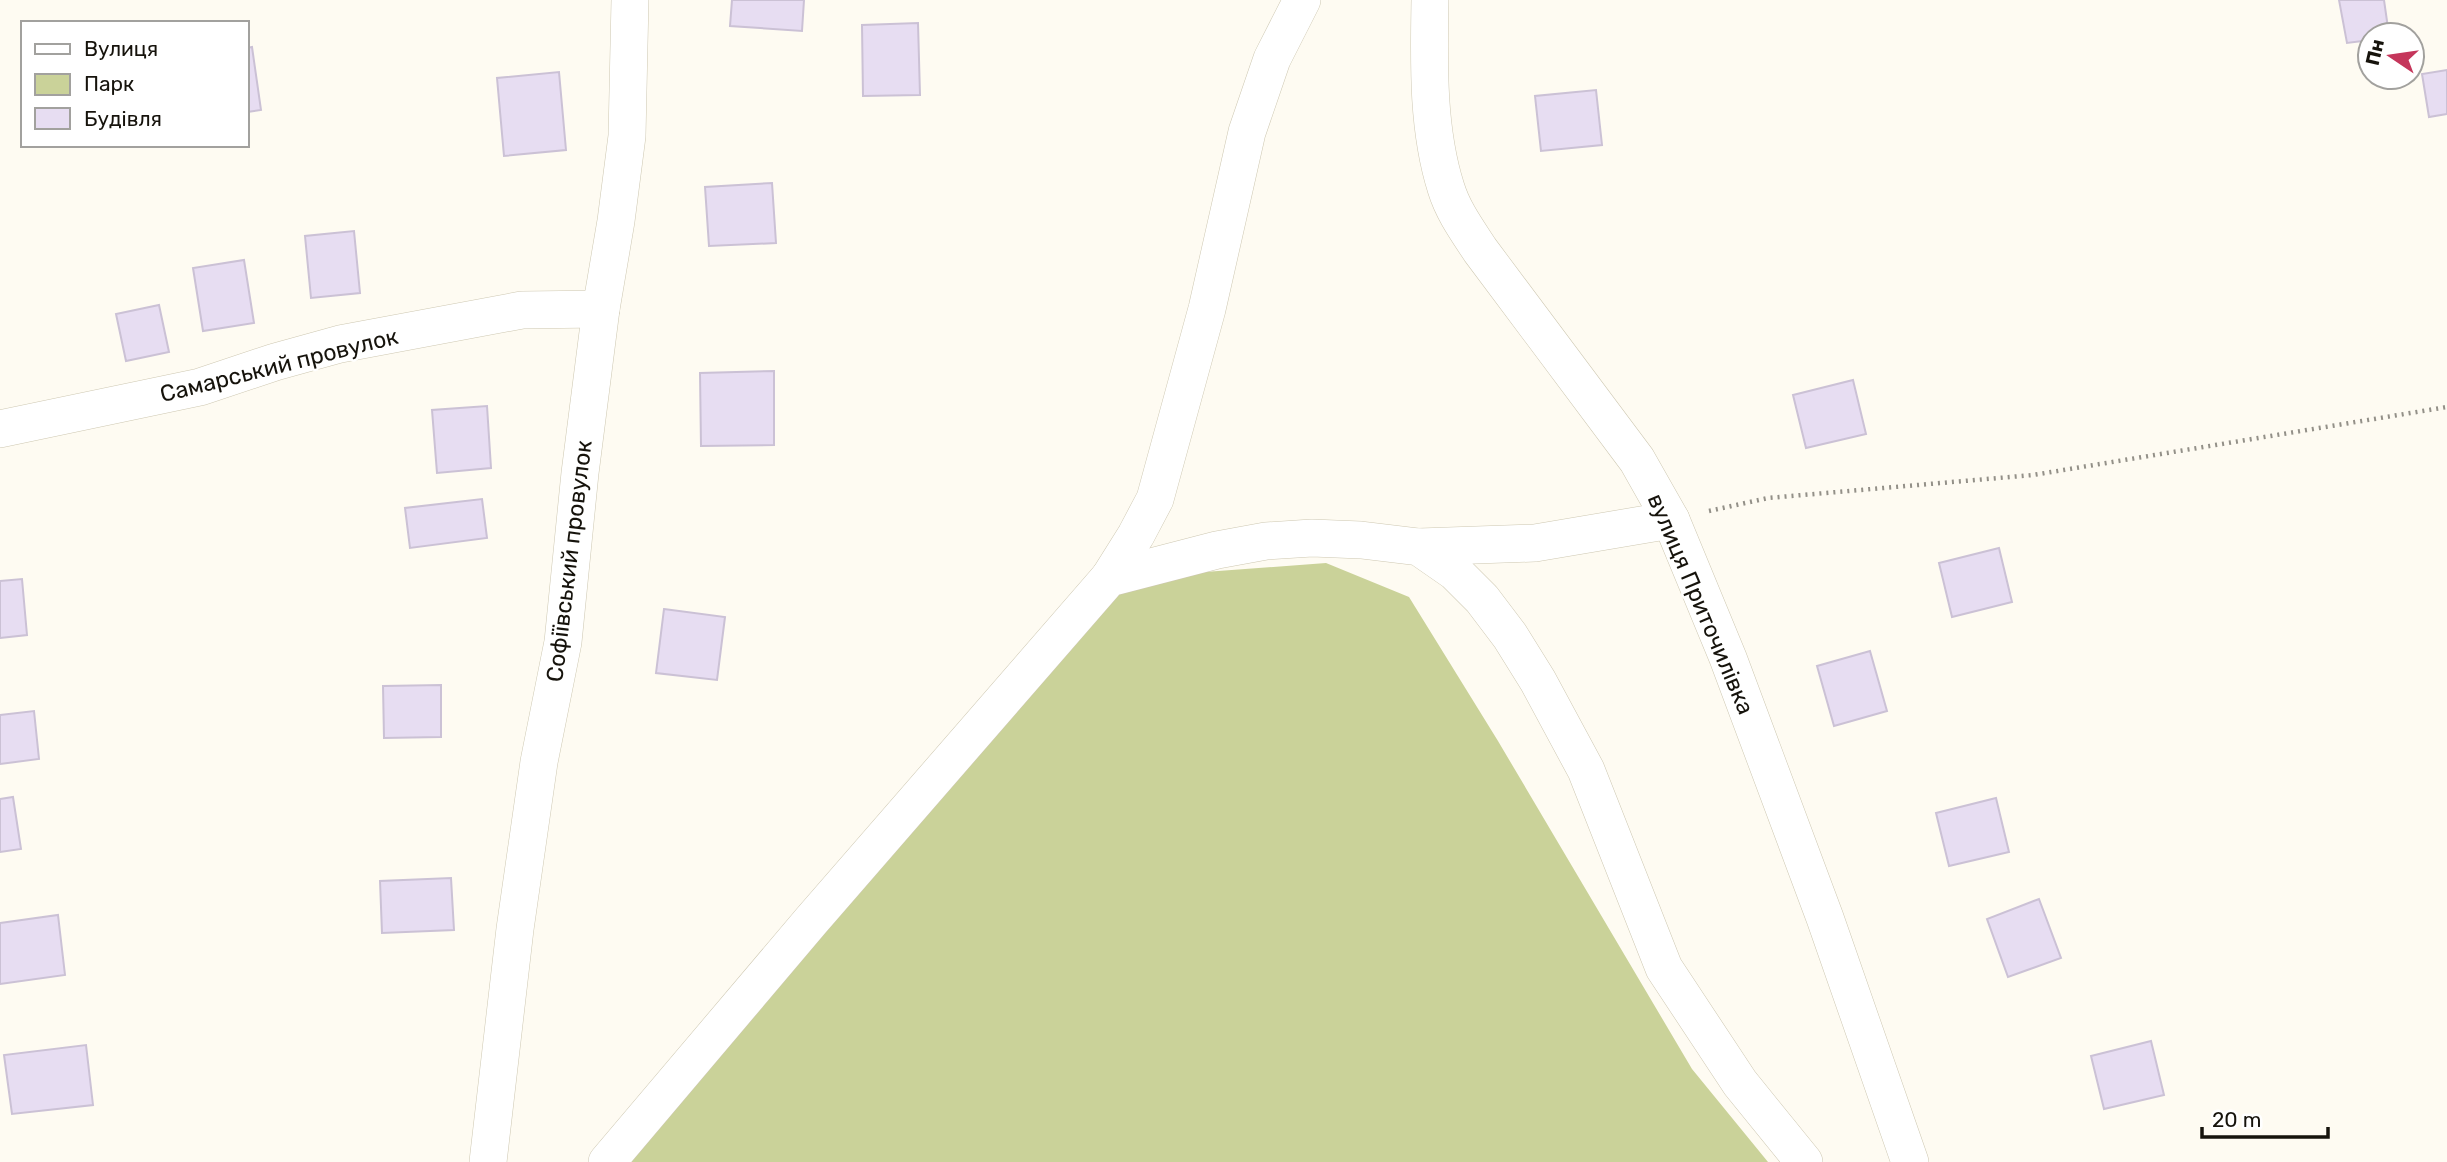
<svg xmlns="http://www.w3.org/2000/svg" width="2447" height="1162" font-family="Rubik,sans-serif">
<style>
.green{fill:#cad299}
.building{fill:#e7ddf2;stroke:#cbc1d5;stroke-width:2}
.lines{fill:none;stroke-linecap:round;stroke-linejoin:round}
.street-casing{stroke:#cec8b2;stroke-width:38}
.path{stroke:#939088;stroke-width:4.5;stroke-dasharray:2 5;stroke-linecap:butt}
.street{stroke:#fff;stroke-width:37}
.labels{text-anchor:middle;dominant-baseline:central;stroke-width:5;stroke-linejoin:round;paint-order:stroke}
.street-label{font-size:23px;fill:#16130c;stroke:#fff}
</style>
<rect width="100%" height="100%" fill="#fefbf2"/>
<!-- green -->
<path class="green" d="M1326 563 1409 597 1498 741 1692 1069 1768 1162H616L1084 613 1151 576Z"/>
<!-- building -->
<g class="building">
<path d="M732 0H804L802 31 730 26Z"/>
<path d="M2339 0H2384L2389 35H2370V40L2347 43Z"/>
<path d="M918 23 920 95 863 96 862 25Z"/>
<path d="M252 47 261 110 247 112V48Z"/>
<path d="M2447 70V114L2429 117 2422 74Z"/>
<path d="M559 72 566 150 504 156 497 78Z"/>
<path d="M1596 90 1602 145 1541 151 1535 96Z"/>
<path d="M772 183 776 243 709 246 705 187Z"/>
<path d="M354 231 360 293 311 298 305 236Z"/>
<path d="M244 260 254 323 203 331 193 268Z"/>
<path d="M159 305 169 352 126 361 116 314Z"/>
<path d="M774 371V445L701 446 700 373Z"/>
<path d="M1853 380 1866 434 1806 448 1793 395Z"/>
<path d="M487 406 491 468 437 473 432 410Z"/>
<path d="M482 499 487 538 410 548 405 508Z"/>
<path d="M1999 548 2012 602 1952 617 1939 563Z"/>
<path d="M22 579 27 635 0 638V581Z"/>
<path d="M664 609 725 617 717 680 656 673Z"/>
<path d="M1870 651 1887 711 1834 726 1817 666Z"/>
<path d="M441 685V737L384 738 383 686Z"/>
<path d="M34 711 39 759 0 764V715Z"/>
<path d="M13 797 21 849 0 852V799Z"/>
<path d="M1996 798 2009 852 1949 866 1936 813Z"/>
<path d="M451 878 454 930 382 933 380 881Z"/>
<path d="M2039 899 2061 958 2008 977 1987 919Z"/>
<path d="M58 915 65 975 0 984V923Z"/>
<path d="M2151 1041 2164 1095 2104 1109 2091 1056Z"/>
<path d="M86 1045 93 1105 12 1114 4 1055Z"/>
</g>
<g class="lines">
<!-- street casing -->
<g class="street-casing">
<g id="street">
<path d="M1430 0C1429 62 1427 128 1446 188 1453 211 1467 230 1480 250L1637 460 1671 520 1728 658 1825 918 1910 1162"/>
<path d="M0 429 200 387 275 362 340 344 522 310 601 309"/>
<path d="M1419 547 1535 543 1671 520"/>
<path d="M1109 578 1136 535 1155 499 1207 309 1247 132 1272 59 1302 0"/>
<path d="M488 1162 515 929 539 762 563 642 580 473 601 309 616 221 627 136 630 0"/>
<path d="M607 1162 811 921 1109 578 1217 550 1266 541 1312 538 1361 540 1419 547 1455 572 1482 599 1510 636 1538 681 1586 770 1664 968 1740 1083 1804 1162"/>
</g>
</g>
<!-- path -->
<path class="path" d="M1709 511 1768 498 2033 475 2447 407"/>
<!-- street -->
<use href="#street" class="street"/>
</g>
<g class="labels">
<!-- street labels -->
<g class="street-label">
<text transform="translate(279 365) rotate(-14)">Самарський провулок</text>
<text transform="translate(569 561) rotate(-83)">Софіївський провулок</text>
<text transform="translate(1701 604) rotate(67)">вулиця Приточилівка</text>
</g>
</g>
<!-- legend -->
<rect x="21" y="21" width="228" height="126" fill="#ffffff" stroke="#a2a19e" stroke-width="2"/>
<rect x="35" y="44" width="35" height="10" fill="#ffffff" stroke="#a2a19e" stroke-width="2"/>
<text x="84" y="56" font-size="21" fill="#16130c">Вулиця</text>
<rect x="35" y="74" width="35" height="21" fill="#cad299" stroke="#a2a19e" stroke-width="2"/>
<text x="84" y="91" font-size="21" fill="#16130c">Парк</text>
<rect x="35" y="108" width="35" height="21" fill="#e7ddf2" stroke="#a2a19e" stroke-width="2"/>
<text x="84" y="126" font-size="21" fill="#16130c">Будівля</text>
<!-- north arrow -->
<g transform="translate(2391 56) rotate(283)"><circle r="33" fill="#ffffff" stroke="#a2a19e" stroke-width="2"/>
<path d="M0-5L12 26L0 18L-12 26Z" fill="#c5365b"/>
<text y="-10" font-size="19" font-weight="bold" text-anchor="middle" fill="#16130c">Пн</text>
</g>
<!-- scale -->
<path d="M2202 1127v10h126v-10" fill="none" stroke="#16130c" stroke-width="3.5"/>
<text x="2212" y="1127" font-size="21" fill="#16130c" stroke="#ffffff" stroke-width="5" paint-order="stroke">20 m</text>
</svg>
